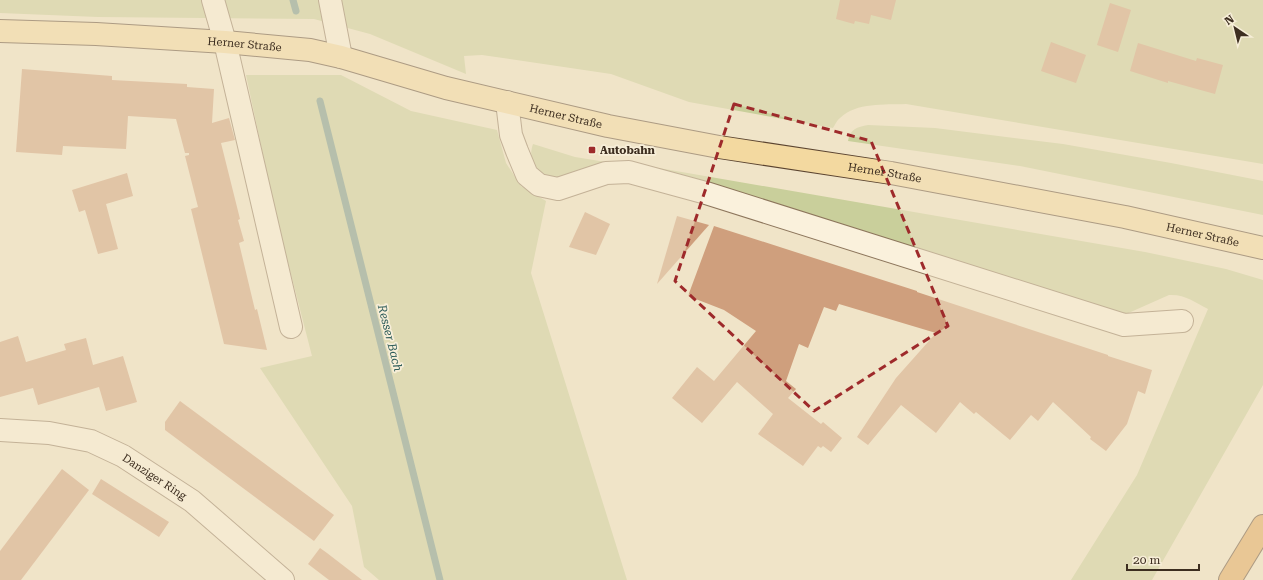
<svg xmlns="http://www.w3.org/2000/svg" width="1263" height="580" font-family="'Roboto Serif',serif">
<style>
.green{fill:#c9cf9b}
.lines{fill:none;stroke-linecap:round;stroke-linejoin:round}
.stream{stroke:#6f938a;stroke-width:7}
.building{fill:#cf9f7d}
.minor-casing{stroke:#8d765c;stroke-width:24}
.major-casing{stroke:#5b4430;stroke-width:24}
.highway-casing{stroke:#5b4430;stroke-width:24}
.minor{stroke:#faf1dc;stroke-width:22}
.major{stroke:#f3d9a0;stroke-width:22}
.highway{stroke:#e0a458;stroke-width:22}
.marked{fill:none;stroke:#9e2a2b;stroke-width:3;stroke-dasharray:8 5;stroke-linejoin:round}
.poi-dot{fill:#9e2a2b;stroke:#f7eed8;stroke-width:1.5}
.labels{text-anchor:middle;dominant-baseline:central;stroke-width:3.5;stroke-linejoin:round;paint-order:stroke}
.street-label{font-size:11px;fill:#3d2e20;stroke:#f7eed8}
.poi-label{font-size:11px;font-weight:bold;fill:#3d2e20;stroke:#f7eed8;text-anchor:start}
.water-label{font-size:12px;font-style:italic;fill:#2f5d5a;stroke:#f7eed8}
</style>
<rect width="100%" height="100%" fill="#f0e4c8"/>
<!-- green -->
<g class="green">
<path d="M0 0H1263V164L906 104C884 105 857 102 840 118 837 120 835 125 833 128L689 102 611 74 482 55 464 56 466 74 370 34 314 19 98 17 0 13Z"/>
<path d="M246 75H341L411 111 497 130 506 163 521 186 546 201 531 273 627 580H379L364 567 352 506 260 368 312 356 276 216Z"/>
<path d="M868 125 935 128 1063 144 1171 163 1263 181V215L1020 166 848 141C850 129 857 127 868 125Z"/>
<path d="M533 144 575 157 606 162H624L1145 252 1226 269 1263 280V385L1152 580H1071L1137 475 1208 309C1194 302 1185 294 1169 295L1124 315 633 166 551 178C537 171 527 161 533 144Z"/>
</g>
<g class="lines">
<!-- stream -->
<g class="stream">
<path d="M293 0 296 11"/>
<path d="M320 101 440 580"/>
</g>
</g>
<!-- building -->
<g class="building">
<path d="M840 0H896L891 20 871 15 869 24 855 21 854 24 836 19Z"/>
<path d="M1110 3 1131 10 1118 52 1097 45Z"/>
<path d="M1051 42 1086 55 1076 83 1041 71Z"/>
<path d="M1138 43 1196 61 1197 58 1223 65 1215 94 1168 81V83L1130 71Z"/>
<path d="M22 69 112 76V80L187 84V87L214 89 212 123 229 118 235 140 221 143 240 219 238 220 244 241 239 243 255 310 257 309 267 350 224 344 191 209 198 207 185 156 189 155V153H185L176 119 128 116 126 149 63 146 62 155 16 152Z"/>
<path d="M127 173 133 196 106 204 118 249 98 254 85 210 79 212 72 190Z"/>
<path d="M585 212 610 224 596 255 569 247Z"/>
<path d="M677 216 709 225 657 284Z"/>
<path d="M714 226 917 291V292L1108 355V356L1152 370 1145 394 1138 391 1127 424 1106 451 1090 439 1091 437 1053 402 1038 421 1031 415 1010 440 976 412 974 414 960 402 936 433 901 405 868 445 857 437 896 378 936 333 839 304 836 311 824 307 808 348 799 344 786 381 796 389 788 398 821 424 823 422 842 438 831 452 823 446 821 448 818 446 803 466 758 434 773 414 737 382 702 423 672 398 697 367 714 381 756 331 724 310 688 296Z"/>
<path d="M18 336 26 362 66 350 64 344 86 338 93 365 123 356 137 402 106 411 99 387 38 405 33 388 0 397V342Z"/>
<path d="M180 401 334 515 314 541 165 430V422Z"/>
<path d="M62 469 89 490 21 580H0V551Z"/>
<path d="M101 479 169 522 159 537 92 494Z"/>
<path d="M320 548 327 553 362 580H329L308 564Z"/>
</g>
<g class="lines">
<!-- minor casing -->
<g class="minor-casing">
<g id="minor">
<path d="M213 0 225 42 291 327"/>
<path d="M330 0 341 57"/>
<path d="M507 102 511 135 517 151 527 175 539 185 558 189 606 173 629 172 706 193 1124 325 1182 321"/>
<path id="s1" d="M0 430 49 433 91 441 123 456 192 501 283 580"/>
</g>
</g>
<!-- major casing -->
<g class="major-casing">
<g id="major">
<path id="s2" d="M0 31 96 34 225 42 310 50 341 57 446 88 608 126 719 147 891 173 1125 217 1263 248"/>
</g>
</g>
<!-- highway casing -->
<g class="highway-casing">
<path id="highway" d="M1230 580 1263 526"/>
</g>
<!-- minor -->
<use href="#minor" class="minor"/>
<!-- major -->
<use href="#major" class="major"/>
<!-- highway -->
<use href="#highway" class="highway"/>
</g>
<!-- marked area -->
<path d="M0 0H1263V580H0ZM734 104 871 141 948 326 814 411 675 281Z" fill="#f0e4c8" fill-opacity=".55" fill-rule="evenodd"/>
<path class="marked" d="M734 104 871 141 948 326 814 411 675 281Z"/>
<!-- markers -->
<rect class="poi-dot" x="588" y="146" width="8" height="8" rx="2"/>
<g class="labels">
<!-- street labels -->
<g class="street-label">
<text stroke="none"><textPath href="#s2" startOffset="245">Herner Straße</textPath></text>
<text stroke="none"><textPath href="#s2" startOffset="575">Herner Straße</textPath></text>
<text stroke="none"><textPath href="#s2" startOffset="899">Herner Straße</textPath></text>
<text stroke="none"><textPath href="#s2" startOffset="1223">Herner Straße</textPath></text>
<text stroke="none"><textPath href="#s1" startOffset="165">Danziger Ring</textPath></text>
</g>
<!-- poi labels -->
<g class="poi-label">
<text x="600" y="150">Autobahn</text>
</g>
<!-- water labels -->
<g class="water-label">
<text transform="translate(390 338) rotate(76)">Resser Bach</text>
</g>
</g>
<!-- north arrow -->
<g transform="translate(1235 28) rotate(325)" stroke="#f7eed8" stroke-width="3" paint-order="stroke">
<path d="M0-3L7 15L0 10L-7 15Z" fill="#3d2e20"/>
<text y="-6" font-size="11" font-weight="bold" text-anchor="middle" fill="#3d2e20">N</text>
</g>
<!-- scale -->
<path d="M1127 564v6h72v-6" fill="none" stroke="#3d2e20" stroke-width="2"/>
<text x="1133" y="564" font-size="12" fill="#3d2e20" stroke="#f7eed8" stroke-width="3" paint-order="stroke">20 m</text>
</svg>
